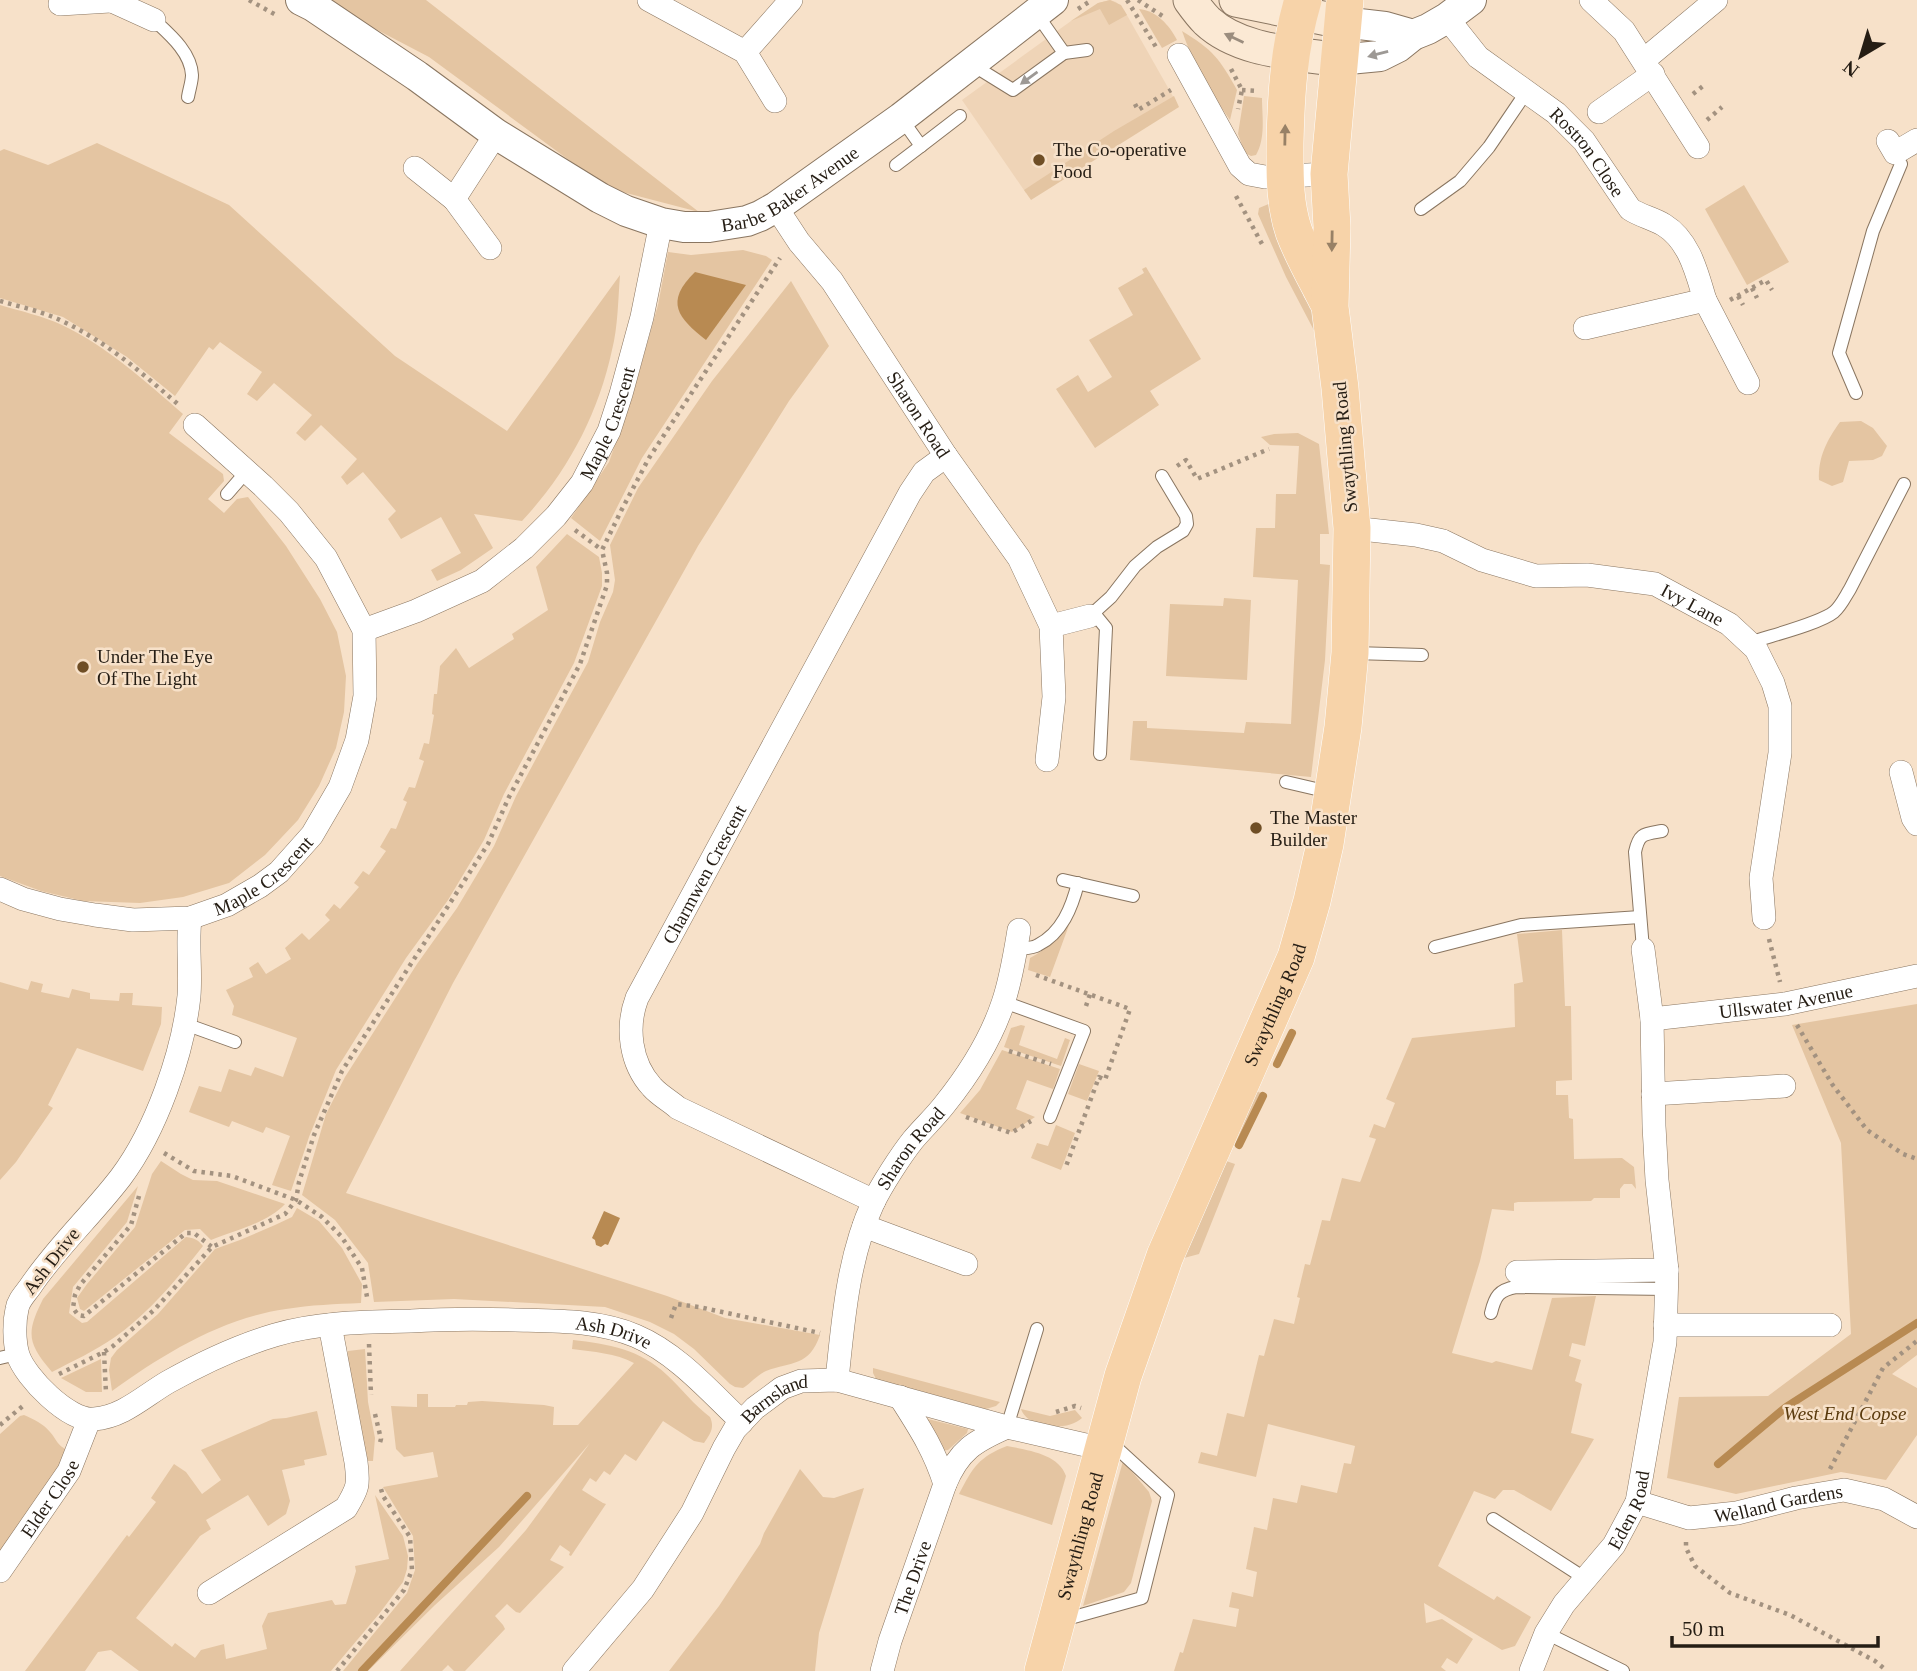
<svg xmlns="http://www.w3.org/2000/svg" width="1917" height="1671" font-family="'Times New Roman',serif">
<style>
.built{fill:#efd4b7}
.green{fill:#e4c5a2}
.water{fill:#b88a52}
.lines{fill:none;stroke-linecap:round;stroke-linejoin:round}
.stream{stroke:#b88a52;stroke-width:8}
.service-casing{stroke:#8a7661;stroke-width:14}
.minor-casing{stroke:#8a7661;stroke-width:24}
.tertiary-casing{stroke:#8a7661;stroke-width:32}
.secondary-casing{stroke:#8a7661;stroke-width:35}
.primary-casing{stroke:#fff;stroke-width:38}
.path{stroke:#a39280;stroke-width:4.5;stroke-dasharray:3.5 5;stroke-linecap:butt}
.service{stroke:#fff;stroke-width:12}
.minor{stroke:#fff;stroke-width:23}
.tertiary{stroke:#fff;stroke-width:30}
.secondary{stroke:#fbe9d4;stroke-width:33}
.primary{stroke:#f7d3a9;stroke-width:37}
.oneway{fill:#9b8d7e}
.oneway2{fill:#9d9995}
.oneway3{fill:#988166}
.poi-dot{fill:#6f4e25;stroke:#f7e1c9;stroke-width:2.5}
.labels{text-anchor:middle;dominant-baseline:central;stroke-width:5;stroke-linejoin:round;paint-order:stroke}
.poi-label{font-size:19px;fill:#251d14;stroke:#f7e1c9;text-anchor:start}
.street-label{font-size:19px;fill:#251d14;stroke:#f7e1c9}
.park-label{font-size:19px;font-style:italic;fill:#5a3a0d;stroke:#f7e1c9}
</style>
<rect width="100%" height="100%" fill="#f7e1c9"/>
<!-- built -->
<path class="built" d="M1110 0 1116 2 1124 10 1175 100 1026 193 962 100 1071 21 1098 3Z"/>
<!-- green -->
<g class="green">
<path d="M320 0H426L699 212 607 188 429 57Z"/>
<path d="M1110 0 1121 5 1127 15 1109 25 1100 9 1071 21 1098 3Z"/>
<path d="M1139 9C1157 11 1169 25 1177 40L1162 48Z"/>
<path d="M1182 31C1213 50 1219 58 1237 90L1230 120C1211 93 1193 63 1182 31Z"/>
<path d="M1174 96 1179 107 1031 200 1024 190 1114 131Z"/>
<path d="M1244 96 1262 98C1262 116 1266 138 1256 155L1251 156 1245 153 1238 134Z"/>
<path d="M97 143 229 205 395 356 507 431 620 275C618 300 618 326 612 350 598 415 567 473 522 521L474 514 493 548 461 570 437 581 431 570 461 553 441 517 401 539 388 519 396 511 363 472 347 485 341 477 357 459 321 425 305 441 296 433 312 415 274 383 257 401 247 394 262 372 220 342 213 350 209 347 175 396 127 357 63 317 0 298V151L4 149 48 165Z"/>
<path d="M1744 185 1789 262 1747 285 1705 209Z"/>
<path d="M1271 203 1304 297 1312 309 1319 340 1286 277 1258 214 1259 208Z"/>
<path d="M743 250 766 256 772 260 642 458 600 541 571 518 609 462 634 390 658 305 668 252 691 255Z"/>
<path d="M1146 267 1201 359 1150 391 1159 405 1095 448 1056 389 1078 375 1088 392 1112 377 1089 340 1133 315 1118 288 1144 273 1142 269Z"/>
<path d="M791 281 829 346 789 401 698 546 453 983 346 1193 667 1296 725 1318 820 1335C809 1367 792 1361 766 1371 757 1375 751 1383 743 1388L735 1387 730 1384 694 1349 674 1334 650 1322 605 1307 454 1299 374 1302 368 1263 335 1220 302 1195 326 1114 345 1077 417 964 457 908 494 846 516 796 588 662 600 622 613 592 615 580 610 545 638 488 712 381Z"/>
<path d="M0 305C20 311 43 316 62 325 108 347 145 381 183 414L169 433 223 474 224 481 208 499 224 513 237 499 248 497 286 546 320 599 337 632 346 676 344 712 336 748 319 786 298 820 265 855 229 883 183 897 140 903 83 901 41 891 0 876Z"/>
<path d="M1861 421 1873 428 1887 446 1882 456 1873 460 1849 461 1843 482 1832 486 1819 480C1818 457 1827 440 1840 422Z"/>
<path d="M1298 433 1319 444 1329 534H1320V564L1330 565 1325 660 1311 777 1130 760 1133 721H1147V728L1244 733 1246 722 1291 724 1298 580 1253 577 1256 528H1275L1276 494H1296L1299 446 1270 445 1261 437 1274 434Z"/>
<path d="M567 534 599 557 602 573V586L574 663 504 794 484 840 448 900 406 958 336 1070 309 1137 291 1191 272 1185 290 1136 266 1127 263 1133 232 1121 229 1127 189 1112 199 1086 221 1092 229 1069 251 1076 255 1067 283 1077 297 1038 232 1015 234 1006 226 990 253 977 249 968 258 962 266 974 291 959 285 948 302 933 309 940 330 920 325 915 334 904 340 909 359 887 354 883 363 871 369 875 386 851 380 847 391 828 396 829 407 802 403 800 409 787 415 788 424 761 419 759 424 743 429 744 434 715 432 714 434 694H437L440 666 456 648 469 668 514 639 512 634 548 610 536 567Z"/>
<path d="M1224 598 1251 600 1247 680 1166 676 1170 604 1223 606Z"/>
<path d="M1069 925 1050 977 1028 970 1030 958C1046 950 1057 938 1069 925Z"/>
<path d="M1562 930 1565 1006H1571L1572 1080 1556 1081V1095H1568L1569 1118 1573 1119 1574 1159 1622 1158 1634 1167 1636 1189 1632 1184H1624L1620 1189V1198H1594L1591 1201 1518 1202 1514 1203V1211L1492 1209 1480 1261 1452 1353 1492 1363 1496 1361 1532 1370 1552 1298 1596 1296 1585 1346 1572 1343 1569 1356 1581 1360 1575 1381 1582 1384 1571 1433 1594 1439 1551 1511 1514 1490H1503L1495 1499 1474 1491 1438 1566 1494 1600 1497 1596 1531 1617 1515 1646 1502 1650 1424 1603 1426 1623 1442 1619 1473 1639 1457 1664 1447 1658 1441 1667 1446 1671H1174L1180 1652 1183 1653 1193 1619 1236 1627 1239 1609 1229 1607 1232 1592 1253 1597 1257 1572 1246 1569 1254 1527 1267 1530 1273 1498 1297 1503 1301 1485 1337 1493 1344 1463 1351 1464 1355 1446 1268 1424 1256 1477 1198 1463 1201 1452 1217 1456 1227 1413 1244 1417 1259 1355 1264 1356 1274 1319 1294 1324 1300 1298 1297 1297 1305 1264 1310 1265 1322 1220 1330 1221 1342 1178 1360 1182 1361 1180 1376 1139 1369 1137 1374 1124 1385 1128 1395 1103 1386 1099 1412 1038 1515 1027 1514 984 1523 982 1517 934Z"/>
<path d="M31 981 43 984 41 992 69 998 72 989 90 993V999L119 1001 120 993H133L132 1005 162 1007 161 1024 143 1071 77 1048 48 1105 53 1108 16 1162 0 1180V982L28 990Z"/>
<path d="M1917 1004V1355L1892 1374 1917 1388V1435L1886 1480 1841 1472 1736 1494 1667 1478 1679 1397 1768 1396 1851 1334 1841 1143 1792 1025Z"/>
<path d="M1021 1025 1025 1026 1019 1045 1057 1059 1065 1038 1070 1040 1061 1066 1004 1047 1011 1028Z"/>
<path d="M1002 1050 1060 1069 1053 1089 1027 1080 1016 1109 1035 1117 1012 1132 960 1113 980 1090Z"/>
<path d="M1079 1064 1099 1071 1087 1101 1068 1094Z"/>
<path d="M1255 1090 1266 1096 1241 1148 1230 1144Z"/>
<path d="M1056 1125 1075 1133 1061 1170 1031 1158 1037 1143 1048 1146Z"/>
<path d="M1223 1160 1235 1164 1199 1254 1184 1258Z"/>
<path d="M161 1161 181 1174 193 1180 217 1181 285 1204C269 1222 234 1231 211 1240L200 1229 185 1230 84 1311 80 1309 77 1298 87 1284 135 1227 152 1174Z"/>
<path d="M138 1186 127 1222 73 1287 69 1313 82 1323 87 1322 186 1237C195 1238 198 1240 203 1246 177 1279 149 1313 115 1337 95 1351 73 1361 52 1372 27 1343 26 1333 43 1299Z"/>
<path d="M297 1208 319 1221 342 1248 362 1284 361 1303C336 1304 310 1305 286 1309 222 1318 163 1354 112 1391L109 1370 111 1358 117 1350 158 1314 215 1249 240 1240 275 1225 292 1217Z"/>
<path d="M573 1340C608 1344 640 1349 667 1375 682 1389 694 1405 710 1417 715 1428 710 1434 704 1443L694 1441 663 1421 636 1461 625 1454 610 1475 604 1471 596 1482 590 1478 582 1490 603 1503 606 1504 571 1556 569 1555 570 1552 560 1545 550 1560 564 1567 520 1613 516 1612 507 1604 495 1616 503 1625 505 1629 465 1671H454L448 1665 442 1671H400L526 1530 590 1443 499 1547 435 1605 368 1671H343L407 1593 415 1570 413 1536 383 1487 438 1477 433 1452 404 1457 396 1449 391 1406 417 1407V1394H428V1407H455L456 1405H467L468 1402 482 1401 544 1405 554 1407 553 1425H578L634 1363C616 1353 593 1352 572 1349Z"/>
<path d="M365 1349 368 1402 375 1438 373 1461H368C360 1425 348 1389 348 1351Z"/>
<path d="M101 1359 102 1392H86L61 1378Z"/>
<path d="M873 1368 1000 1402 996 1406 986 1409 876 1379 873 1373Z"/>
<path d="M1021 1409 1050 1416 1075 1410 1082 1418C1067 1432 1028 1429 1021 1409Z"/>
<path d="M317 1411 327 1455 304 1460 305 1465 282 1470 290 1501 286 1514 268 1526 248 1495 206 1520 211 1529 200 1536 136 1618 172 1647 175 1643 195 1658 201 1650 224 1644 226 1659 267 1649 262 1626 268 1613 332 1600 335 1605 346 1604 356 1571 355 1566 389 1559 375 1495 403 1536 408 1556 407 1569 403 1582 379 1614 331 1671H139L111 1650 98 1652 85 1671H25L127 1535 129 1537 156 1502 151 1498 174 1464 186 1472 202 1494 221 1480 201 1450 273 1419 286 1418Z"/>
<path d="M24 1415C33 1419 44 1424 50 1432 57 1440 57 1445 67 1450L65 1460 0 1553V1434L20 1416Z"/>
<path d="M928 1419 968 1429 967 1433 948 1450 942 1451 927 1424Z"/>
<path d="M1007 1446C1027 1450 1059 1454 1066 1476L1052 1525 959 1494C973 1467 979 1457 1007 1446Z"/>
<path d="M1123 1461 1149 1492 1152 1501 1131 1583 1124 1592 1083 1606Z"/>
<path d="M800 1469 823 1497 834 1498 864 1488 819 1633 815 1671H669L719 1606 760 1544 764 1533Z"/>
</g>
<!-- water -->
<g class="water">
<path d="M695 272 746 285 706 340C678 318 664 302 695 272Z"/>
<path d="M604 1211 620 1218 608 1245 605 1244 601 1247 596 1245 595 1240 592 1238Z"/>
</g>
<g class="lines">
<!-- stream -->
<g class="stream">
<path d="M1277 1064 1292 1033"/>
<path d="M1239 1145 1263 1096"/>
<path d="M1718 1464 1786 1407 1917 1323"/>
<path d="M362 1671 527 1496"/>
</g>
<!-- service casing -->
<g class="service-casing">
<g id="service">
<path d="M154 20C169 34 191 52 192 75 192 82 189 90 188 97"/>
<path d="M1064 53 1087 50"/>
<path d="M971 64 1013 90 1064 53 1036 13"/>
<path d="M901 118 921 146 960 116"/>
<path d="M896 165 921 146"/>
<path d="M1421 209 1460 181 1489 147 1527 91"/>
<path d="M1856 393 1839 353 1873 231 1901 164"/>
<path d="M227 494 247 471"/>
<path d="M1749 643C1769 636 1819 624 1834 612 1841 606 1845 597 1850 589L1904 484"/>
<path d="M1354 653 1422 655"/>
<path d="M1100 754 1106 628 1097 617 1090 616 1111 597 1135 566 1157 547 1183 531 1187 524 1186 516 1162 476"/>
<path d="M1286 782 1329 792"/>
<path d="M1063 880 1133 896"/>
<path d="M1435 947 1521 925 1640 917"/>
<path d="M1015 949C1023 948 1032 949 1038 945 1062 933 1072 907 1078 883"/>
<path d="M1643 949 1635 852C1639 833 1644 834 1662 831"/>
<path d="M1004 1002 1084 1031 1050 1117"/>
<path d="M185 1024 235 1042"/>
<path d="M1491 1313C1495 1296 1499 1290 1516 1287L1667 1289"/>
<path d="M0 1358 17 1354"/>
<path d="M1007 1427 1037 1329"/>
<path d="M1493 1519 1586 1579"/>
<path d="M1063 1620 1142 1598 1168 1495 1109 1441"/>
<path d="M1546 1633 1623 1671"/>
</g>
</g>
<!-- minor casing -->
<g class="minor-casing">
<g id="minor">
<path d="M110 0 154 20"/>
<path d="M649 0 745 52 775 101"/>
<path d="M1591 0 1624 31 1698 147"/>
<path d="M60 4 110 1"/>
<path id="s1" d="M1447 18 1478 57 1556 113 1584 141 1630 209C1640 216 1653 218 1664 225 1690 241 1697 274 1705 300L1585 328"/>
<path d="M745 52 791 0"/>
<path d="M1179 55 1240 166 1249 174 1265 177 1329 174"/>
<path d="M1644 60 1716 0"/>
<path d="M1599 112 1653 74"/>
<path d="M1888 141 1895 153 1917 140"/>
<path d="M415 168 454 199 496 134"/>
<path d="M454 199 490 248"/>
<path id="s2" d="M776 207 799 242 832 281 946 456 1019 558 1051 626 1054 697 1047 760"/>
<path d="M1705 300 1748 383"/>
<path id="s3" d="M1352 528 1416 535 1443 541 1482 560 1536 576 1587 575 1655 584 1729 624 1756 649 1773 683 1780 706V753L1761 878 1764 918"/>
<path d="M1051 626 1090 616"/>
<path id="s4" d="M364 630 416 611 482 581 524 548 556 516 582 483 609 431 621 394 642 317 661 223"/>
<path d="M1901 772 1913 818 1917 824"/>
<path id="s5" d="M0 889 23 899 60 909 95 915 133 920 190 918 227 905 260 886 279 872 312 835 340 787 357 740 365 696 364 630 326 558 289 512 263 486 195 425"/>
<path id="s6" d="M190 918C187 944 191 970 189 996 183 1054 156 1130 121 1177 92 1215 56 1248 30 1287 25 1294 18 1301 17 1309 14 1322 14 1342 18 1355 25 1377 69 1422 94 1419 123 1417 144 1396 168 1382 202 1363 238 1346 275 1335 319 1322 366 1322 411 1321 446 1319 480 1319 515 1320 556 1321 598 1320 636 1336 678 1354 710 1392 742 1422"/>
<path id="s7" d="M1652 1019 1785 1004 1917 976"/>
<path d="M1653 1094 1784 1086"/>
<path id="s8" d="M874 1201 678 1108C670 1101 659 1095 652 1087 630 1063 626 1027 637 998L910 493 924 472 946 456"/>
<path d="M864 1226 966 1264"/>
<path d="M1517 1272 1667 1270"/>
<path d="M1665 1325H1830"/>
<path id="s9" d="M837 1380C843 1321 848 1257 873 1203 881 1186 901 1155 913 1140 923 1128 935 1117 945 1104 969 1074 991 1039 1003 1003 1011 980 1015 954 1019 930"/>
<path d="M945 1484C959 1450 975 1441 1007 1427"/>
<path id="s10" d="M1637 1502 1689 1518 1737 1513 1796 1498 1844 1490 1884 1499 1917 1517"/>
<path id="s11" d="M0 1571 69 1471 89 1420"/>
<path d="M209 1593 346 1508C358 1488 359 1485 356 1462L330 1325"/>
<path id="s12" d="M574 1671 643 1589 692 1513 724 1448 735 1429 755 1408 782 1388 801 1381 837 1380 1007 1427 1103 1449"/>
<path id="s13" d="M882 1671 890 1641 945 1484C934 1449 919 1427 900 1397"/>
<path id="s14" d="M1531 1671 1546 1633 1564 1604 1614 1545 1637 1502 1665 1342 1667 1270 1657 1180 1654 1126 1652 1019 1643 949"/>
</g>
</g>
<!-- tertiary casing -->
<g class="tertiary-casing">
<g id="tertiary">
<path id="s15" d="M301 0 313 6 417 76 496 134 600 198 626 211 661 223 684 227H709L747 221 760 216 776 207 901 118 1053 0"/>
<path d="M1342 22 1385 27 1413 35"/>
<path d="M1338 60 1380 56 1398 47 1413 35 1428 29 1447 18 1471 0"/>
</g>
</g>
<!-- secondary casing -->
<g class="secondary-casing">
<g id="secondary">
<path d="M1190 0C1195 7 1201 15 1207 21 1240 52 1296 53 1338 60"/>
<path d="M1236 0 1342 22"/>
</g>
</g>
<!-- primary casing -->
<g class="primary-casing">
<g id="primary">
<path d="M1303 0C1289 47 1286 94 1285 143 1285 173 1284 203 1294 232 1303 256 1316 278 1327 300"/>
<path id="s16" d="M1043 1671 1123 1376 1165 1256 1296 957 1312 901 1325 844 1343 727 1350 653 1352 528 1340 388 1330 307 1332 227 1329 174 1345 0"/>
</g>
</g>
<!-- path -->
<g class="path">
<path d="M249 0 276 15"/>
<path d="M1127 0 1156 47"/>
<path d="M1138 0 1164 17"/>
<path d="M1078 9 1092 0"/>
<path d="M1231 69 1242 90 1238 109"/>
<path d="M1242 90 1258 91"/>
<path d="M1693 94 1703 86"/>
<path d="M1135 104 1138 110 1171 90"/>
<path d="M1707 120 1722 107"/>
<path d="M1236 196 1262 244"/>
<path d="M1752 288 1757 298"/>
<path d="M1738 296 1743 305"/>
<path d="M1730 300 1766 280 1772 290"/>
<path d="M0 301C20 307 42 311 62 321 107 342 142 373 180 406"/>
<path d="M1177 466 1186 460 1197 479 1269 449"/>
<path d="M575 530 602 550"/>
<path d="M1769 939 1780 982"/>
<path d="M1036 975 1130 1009 1105 1080 1099 1077 1065 1169"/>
<path d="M1086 1006 1090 994"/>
<path d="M1797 1025 1832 1084 1867 1130 1903 1154 1917 1159"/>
<path d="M1009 1051 1051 1064"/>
<path d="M966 1117 1011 1133 1031 1121"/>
<path d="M164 1153 194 1171 232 1176 296 1200 322 1217 341 1236 362 1268 367 1297"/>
<path d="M139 1196 131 1225 80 1285 75 1295 73 1308 78 1315 84 1316 186 1233H194L212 1247"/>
<path d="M671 1318 676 1304 699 1307 820 1333"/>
<path d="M369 1344 371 1395"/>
<path d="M104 1352 106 1393"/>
<path d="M59 1374 104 1352 113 1346 154 1310 212 1247 285 1214 296 1200 299 1182 314 1135 342 1071 488 844 509 797 580 664 607 585V573L602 550 621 511 649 458 780 258"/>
<path d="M1056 1412 1075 1406 1081 1408"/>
<path d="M375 1414 381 1439 379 1446"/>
<path d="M0 1425 24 1405"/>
<path d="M1830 1469 1883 1368 1917 1341"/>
<path d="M1686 1542V1548L1695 1566 1730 1593 1790 1615 1875 1661 1887 1671"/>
<path d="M337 1671 404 1590 412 1570 410 1537 383 1496 381 1489"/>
</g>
<!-- service -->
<use href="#service" class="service"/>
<!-- minor -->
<use href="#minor" class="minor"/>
<!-- tertiary -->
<use href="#tertiary" class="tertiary"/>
<!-- secondary -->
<use href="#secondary" class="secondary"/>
<!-- primary -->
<use href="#primary" class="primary"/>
</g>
<!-- one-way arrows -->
<defs><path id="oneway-solid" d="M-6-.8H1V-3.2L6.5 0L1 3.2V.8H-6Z" transform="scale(1.75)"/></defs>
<use class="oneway" href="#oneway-solid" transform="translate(1234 38) rotate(-155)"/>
<g class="oneway2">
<use href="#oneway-solid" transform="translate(1378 54) rotate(165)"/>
<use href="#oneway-solid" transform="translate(1029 78) rotate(144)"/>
</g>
<g class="oneway3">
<use href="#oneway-solid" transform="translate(1285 135) rotate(-89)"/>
<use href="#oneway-solid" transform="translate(1332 241) rotate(91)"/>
</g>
<!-- markers -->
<g class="poi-dot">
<circle cx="1039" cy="160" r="7"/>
<circle cx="83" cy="667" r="7"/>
<circle cx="1256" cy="828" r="7"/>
</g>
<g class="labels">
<!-- poi labels -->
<g class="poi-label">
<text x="1053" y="149">The Co-operative<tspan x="1053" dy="22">Food</tspan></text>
<text x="97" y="656">Under The Eye<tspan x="97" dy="22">Of The Light</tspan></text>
<text x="1270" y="817">The Master<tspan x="1270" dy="22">Builder</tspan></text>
</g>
<!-- street labels -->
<g class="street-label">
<text stroke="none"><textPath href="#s1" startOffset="196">Rostron Close</textPath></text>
<text stroke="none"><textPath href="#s15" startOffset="564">Barbe Baker Avenue</textPath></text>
<text stroke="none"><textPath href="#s2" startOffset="252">Sharon Road</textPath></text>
<text stroke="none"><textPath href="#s4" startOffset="334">Maple Crescent</textPath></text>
<text transform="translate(1345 447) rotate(-95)">Swaythling Road</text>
<text stroke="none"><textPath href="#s3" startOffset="354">Ivy Lane</textPath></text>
<text stroke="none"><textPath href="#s5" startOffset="280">Maple Crescent</textPath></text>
<text stroke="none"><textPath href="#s8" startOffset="486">Charmwen Crescent</textPath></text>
<text stroke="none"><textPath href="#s7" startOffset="135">Ullswater Avenue</textPath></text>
<text stroke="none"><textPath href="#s16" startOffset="707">Swaythling Road</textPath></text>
<text stroke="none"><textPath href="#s9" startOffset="248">Sharon Road</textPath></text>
<text transform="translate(51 1261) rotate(-52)">Ash Drive</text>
<text stroke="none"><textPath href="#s6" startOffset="1134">Ash Drive</textPath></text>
<text stroke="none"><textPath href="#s12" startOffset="343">Barnsland</textPath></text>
<text stroke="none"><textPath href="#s11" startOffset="88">Elder Close</textPath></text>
<text stroke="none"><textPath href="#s10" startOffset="145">Welland Gardens</textPath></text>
<text stroke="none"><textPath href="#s14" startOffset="191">Eden Road</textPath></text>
<text stroke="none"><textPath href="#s16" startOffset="140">Swaythling Road</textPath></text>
<text stroke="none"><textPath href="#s13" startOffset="98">The Drive</textPath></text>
</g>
<!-- park labels -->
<g class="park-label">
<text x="1845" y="1413">West End Copse</text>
</g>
</g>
<!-- north arrow -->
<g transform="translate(1861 56) rotate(218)" stroke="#f7e1c9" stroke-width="5" paint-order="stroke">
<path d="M0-5L12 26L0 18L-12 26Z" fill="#251d14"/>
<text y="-10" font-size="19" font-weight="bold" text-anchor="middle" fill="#251d14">N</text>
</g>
<!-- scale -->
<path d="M1672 1636v10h206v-10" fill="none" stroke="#251d14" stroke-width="3.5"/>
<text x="1682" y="1636" font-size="21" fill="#251d14" stroke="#f7e1c9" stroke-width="5" paint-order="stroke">50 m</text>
</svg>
